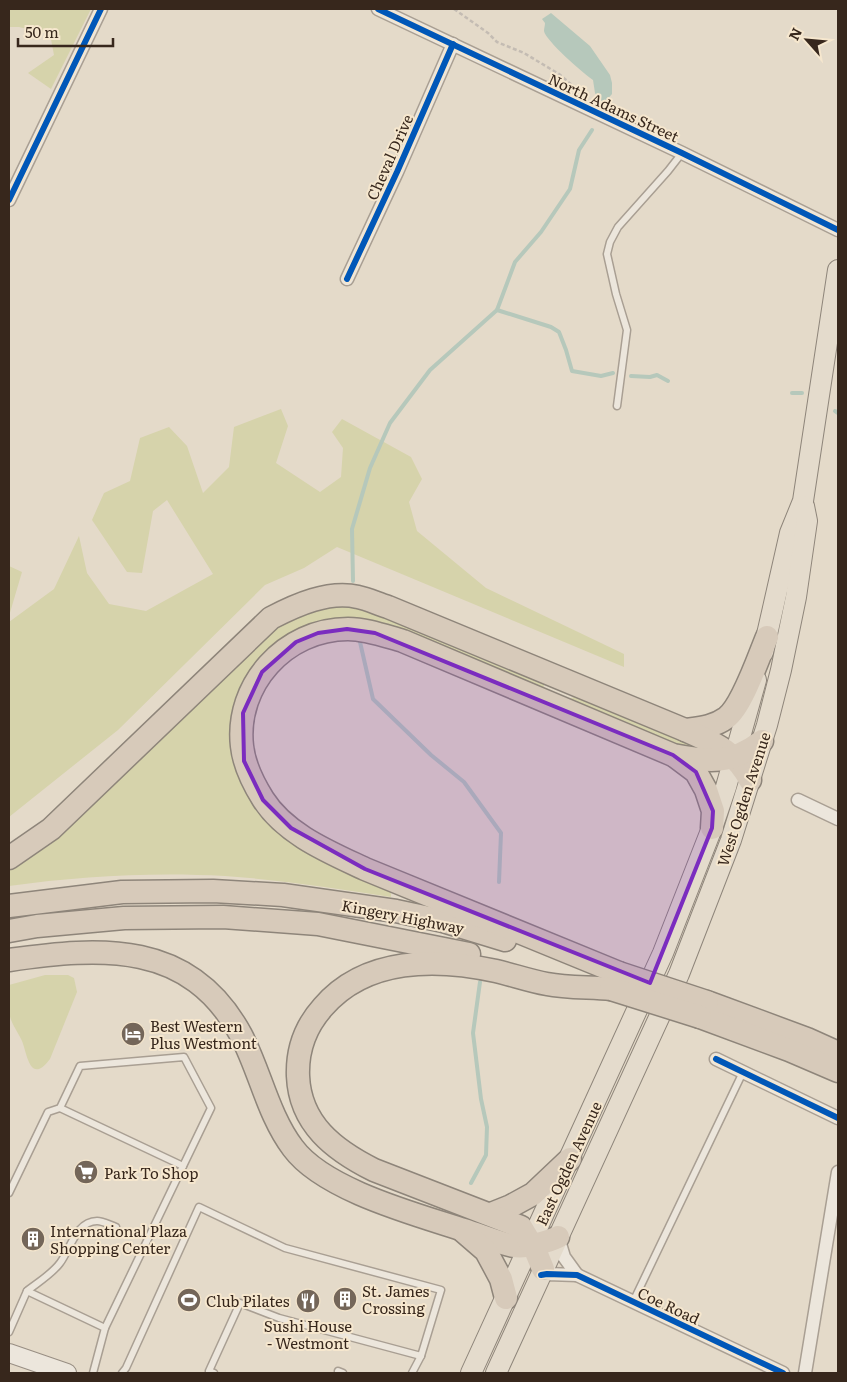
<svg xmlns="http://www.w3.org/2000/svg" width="847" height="1382" font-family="Literata,serif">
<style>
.green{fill:#d6d3ab}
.water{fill:#b6c8bb}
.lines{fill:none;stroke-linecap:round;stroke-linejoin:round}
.stream{stroke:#b6c8bb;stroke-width:4}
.lane-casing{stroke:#a99f93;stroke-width:9}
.street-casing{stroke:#a99f93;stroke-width:15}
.secondary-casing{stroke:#988e83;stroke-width:20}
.primary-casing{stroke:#8e857a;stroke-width:22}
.highway-casing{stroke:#8e857a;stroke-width:25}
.path{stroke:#c4bcb3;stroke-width:2.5;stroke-dasharray:4 2.5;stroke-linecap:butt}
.lane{stroke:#ece6dc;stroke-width:6}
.street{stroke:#ece6dc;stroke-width:12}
.secondary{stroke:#ece6dc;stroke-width:18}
.primary{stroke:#e4dbcc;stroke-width:20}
.highway{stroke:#d7caba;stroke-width:22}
.highway-bridge-casing{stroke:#8e857a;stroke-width:25;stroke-linecap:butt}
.highway-bridge{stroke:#d7caba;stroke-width:22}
.cycleway-casing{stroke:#f6e7ce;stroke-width:9}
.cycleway{stroke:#0057b8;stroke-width:6}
.marked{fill:#7b2cbf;fill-opacity:0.2;stroke:#7b2cbf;stroke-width:4;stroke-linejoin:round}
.labels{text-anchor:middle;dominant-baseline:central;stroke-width:4;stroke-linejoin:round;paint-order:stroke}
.street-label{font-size:15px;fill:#37271c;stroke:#f6e7ce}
.poi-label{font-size:15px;fill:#37271c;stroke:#f6e7ce;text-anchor:start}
</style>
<rect width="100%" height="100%" fill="#e4dac9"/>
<!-- green -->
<g class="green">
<path d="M9 9H91L51 89 28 73 54 55 50 34 19 27H9Z"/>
<path d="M281 409 288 426 276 463 320 492 341 477 343 448 332 432 342 419 411 457 422 479 409 502 417 531 486 588 624 654V667L337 547 304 568 265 585 118 730 9 817V622L54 589 79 536 87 573 109 604 146 611 213 574 167 500 153 511 142 573 127 572 92 520 104 493 130 481 140 438 169 427 187 446 203 493 229 467 234 427Z"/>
<path d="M9 566 22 572 9 616Z"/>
<path d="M343 605 364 606 545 681 543 690 375 622 254 666 244 785 391 889V897C336 888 281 880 225 876 153 872 80 876 9 886V870L51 844 273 627 298 614Z"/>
<path d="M579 695 695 745V751L569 699Z"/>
<path d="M45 975H68L74 978 77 992 50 1059C30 1086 27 1053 22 1041 18 1032 10 1022 9 1012 8 1003 9 994 9 985Z"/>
</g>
<!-- water -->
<path class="water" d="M551 13 590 46 610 75 612 83V94L605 102 599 100 595 93 593 80C584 74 545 40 544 31 544 28 545 26 545 23L542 19Z"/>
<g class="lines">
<!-- stream -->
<g class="stream">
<path d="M497 310 551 327 559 332 566 350 572 371 601 376 613 373"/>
<path d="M631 376 650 377 657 375 668 381"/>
<path d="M792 393H802"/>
<path d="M835 411 838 413"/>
<path d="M353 581 352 529 370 468 390 423 430 370 497 310 515 262 541 232 570 189 579 150 592 130"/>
<path d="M360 642 373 699 431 755 464 782 501 833 499 882"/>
<path d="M471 1183 486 1155 487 1127 481 1099 473 1033 480 982"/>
</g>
<!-- lane casing -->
<g class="lane-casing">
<g id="lane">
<path d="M617 406 627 330 616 294 607 254 610 242 618 227 668 171 682 153"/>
<path d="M60 1108 183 1166"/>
<path d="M9 1193 48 1112 60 1108 80 1066 184 1057 211 1108 105 1328"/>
<path d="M27 1291C37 1283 52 1274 60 1263 70 1250 76 1221 97 1221 103 1221 110 1225 116 1227"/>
<path d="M633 1302 743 1072"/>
<path d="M9 1332 27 1291 105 1328 93 1373"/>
<path d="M338 1371 343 1373"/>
<path d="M122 1373 126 1368 199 1207 285 1248 441 1290 421 1356 412 1373"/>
<path d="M214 1373 209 1371 240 1303 279 1318 421 1356"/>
</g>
</g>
<!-- street casing -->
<g class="street-casing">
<g id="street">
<path d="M378 9 682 153 838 230"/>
<path d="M9 200 101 9"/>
<path d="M347 279 397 172 453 44"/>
<path d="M798 800 838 819"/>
<path d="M716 1059 838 1118"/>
<path d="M558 1237 564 1257 577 1275"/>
<path d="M541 1275 547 1274 577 1275 783 1373"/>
<path d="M805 1373 838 1172"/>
</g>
</g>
<!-- secondary casing -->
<g class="secondary-casing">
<path id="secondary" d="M9 1353 67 1373"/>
</g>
<!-- primary casing -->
<g class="primary-casing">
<g id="primary">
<path d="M763 652 790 533 803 501 838 270"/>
<path d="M471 1373 663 953 712 828 726 787 756 680"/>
<path d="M496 1373 679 974 731 840 767 725 781 670 796 597 807 521 804 506"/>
</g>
</g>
<!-- highway casing -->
<g class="highway-casing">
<g id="highway">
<path d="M685 730C699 728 714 727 726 718 742 707 759 656 767 637"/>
<path d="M676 757 696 772 706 790 713 811 712 828"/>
<path d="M9 858 51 829 271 618C296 605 329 590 358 597 368 599 378 604 388 607L685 730C714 743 734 750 750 780"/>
<path d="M9 906 122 892 213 891 283 895 396 911 443 921 505 940"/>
<path d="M9 931 37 926 124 918 223 917 318 924 469 954"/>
<path d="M9 960C101 947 190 940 241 1035 260 1071 268 1115 293 1148 324 1190 415 1214 464 1230 480 1235 498 1243 514 1246 526 1248 548 1242 558 1237"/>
<path d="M619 973 365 869C329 852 285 834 263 799 253 783 244 765 242 746 235 685 285 629 348 629 367 629 385 636 403 641L673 755C710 762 730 765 762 741"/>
<path d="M707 1002 807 1039 838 1053"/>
<path d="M700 1017 789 1050 838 1071"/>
<path d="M491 1214 511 1206 533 1194 570 1159"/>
<path d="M464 1232 486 1251 501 1279 506 1298"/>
<path d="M543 1269 536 1252 521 1227 374 1170C334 1150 300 1124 298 1076 297 1049 306 1026 323 1007 366 957 437 958 496 971 513 975 530 981 547 984 567 988 590 987 611 989"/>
</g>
</g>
<!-- path -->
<path class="path" d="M454 9 488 33 497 42 524 53 559 74 573 86"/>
<!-- lane -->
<use href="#lane" class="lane"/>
<!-- street -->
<use href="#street" class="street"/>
<!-- secondary -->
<use href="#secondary" class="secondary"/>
<!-- primary -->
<use href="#primary" class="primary"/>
<!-- highway -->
<use href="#highway" class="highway"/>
<!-- highway-bridge casing -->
<g class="highway-bridge-casing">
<g id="highway-bridge">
<path d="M619 973 707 1002"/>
<path d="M611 989 700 1017"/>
</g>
</g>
<!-- highway-bridge -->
<use href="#highway-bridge" class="highway-bridge"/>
<!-- cycleway casing -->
<g class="cycleway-casing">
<g id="cycleway">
<path d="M378 9 682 153 838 230"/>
<path d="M9 200 101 9"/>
<path d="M347 279 397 172 453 44"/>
<path d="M716 1059 838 1118"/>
<path d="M541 1275 547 1274 577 1275 783 1373"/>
</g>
</g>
<!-- cycleway -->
<use href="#cycleway" class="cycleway"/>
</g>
<!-- marked area -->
<path class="marked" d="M347 629 375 633 673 755 696 772 713 811 712 828 650 983 365 869 291 828 263 800 244 761 243 713 262 672 296 642 318 633Z"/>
<!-- icons -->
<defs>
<g id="hotel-disc" transform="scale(1.25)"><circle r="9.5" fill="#746659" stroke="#f6e7ce"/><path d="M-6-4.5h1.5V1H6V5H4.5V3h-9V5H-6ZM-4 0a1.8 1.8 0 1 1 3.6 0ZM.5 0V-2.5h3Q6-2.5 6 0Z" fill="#fff"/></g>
<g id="supermarket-disc" transform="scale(1.25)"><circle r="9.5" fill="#746659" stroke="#f6e7ce"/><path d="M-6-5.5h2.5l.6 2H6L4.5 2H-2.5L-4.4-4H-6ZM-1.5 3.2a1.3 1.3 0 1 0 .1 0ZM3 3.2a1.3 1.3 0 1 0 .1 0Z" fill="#fff"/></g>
<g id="building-disc" transform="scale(1.25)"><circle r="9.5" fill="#746659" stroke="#f6e7ce"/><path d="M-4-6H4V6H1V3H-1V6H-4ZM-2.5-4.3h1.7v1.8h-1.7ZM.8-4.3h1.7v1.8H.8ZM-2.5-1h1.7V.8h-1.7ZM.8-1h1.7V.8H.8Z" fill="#fff"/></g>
<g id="stadium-disc" transform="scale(1.25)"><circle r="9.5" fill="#746659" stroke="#f6e7ce"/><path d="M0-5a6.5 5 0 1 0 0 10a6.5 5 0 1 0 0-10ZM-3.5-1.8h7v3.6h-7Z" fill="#fff"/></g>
<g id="restaurant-disc" transform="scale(1.25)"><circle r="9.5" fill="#746659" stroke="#f6e7ce"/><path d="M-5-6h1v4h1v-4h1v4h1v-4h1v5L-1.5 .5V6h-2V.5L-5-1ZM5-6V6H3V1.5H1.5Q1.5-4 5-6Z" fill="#fff"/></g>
</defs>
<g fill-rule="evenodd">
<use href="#hotel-disc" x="133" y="1034"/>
<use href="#supermarket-disc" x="86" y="1172"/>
<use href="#building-disc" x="33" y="1239"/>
<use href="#building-disc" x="345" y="1299"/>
<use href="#stadium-disc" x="189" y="1300"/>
<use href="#restaurant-disc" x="308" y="1301"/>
</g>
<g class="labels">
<!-- street labels -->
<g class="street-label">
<text transform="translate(614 107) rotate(25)">North Adams Street</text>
<text transform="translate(389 157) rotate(-66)">Cheval Drive</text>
<text transform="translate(743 799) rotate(-72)">West Ogden Avenue</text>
<text transform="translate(403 916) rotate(11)">Kingery Highway</text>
<text transform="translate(568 1163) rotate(-65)">East Ogden Avenue</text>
<text transform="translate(669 1305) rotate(25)">Coe Road</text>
</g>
<!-- poi labels -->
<g class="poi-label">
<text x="150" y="1025">Best Western<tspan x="150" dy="17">Plus Westmont</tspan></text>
<text x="104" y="1172">Park To Shop</text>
<text x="50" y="1230">International Plaza<tspan x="50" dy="17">Shopping Center</tspan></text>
<text x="362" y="1290">St. James<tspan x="362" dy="17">Crossing</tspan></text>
<text x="206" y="1300">Club Pilates</text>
<text x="308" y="1325" text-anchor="middle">Sushi House<tspan x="308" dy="17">- Westmont</tspan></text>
</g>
</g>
<!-- border -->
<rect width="847" height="1382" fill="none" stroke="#37271c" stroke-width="20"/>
<!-- north arrow -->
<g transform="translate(807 40) rotate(297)" stroke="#f6e7ce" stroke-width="4" paint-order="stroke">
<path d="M0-4L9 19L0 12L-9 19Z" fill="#37271c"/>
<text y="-8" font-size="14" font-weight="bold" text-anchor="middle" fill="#37271c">N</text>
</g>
<!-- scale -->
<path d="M18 38v8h95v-8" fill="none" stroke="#37271c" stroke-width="2.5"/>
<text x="25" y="38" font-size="15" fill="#37271c" stroke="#f6e7ce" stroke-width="4" paint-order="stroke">50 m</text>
</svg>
